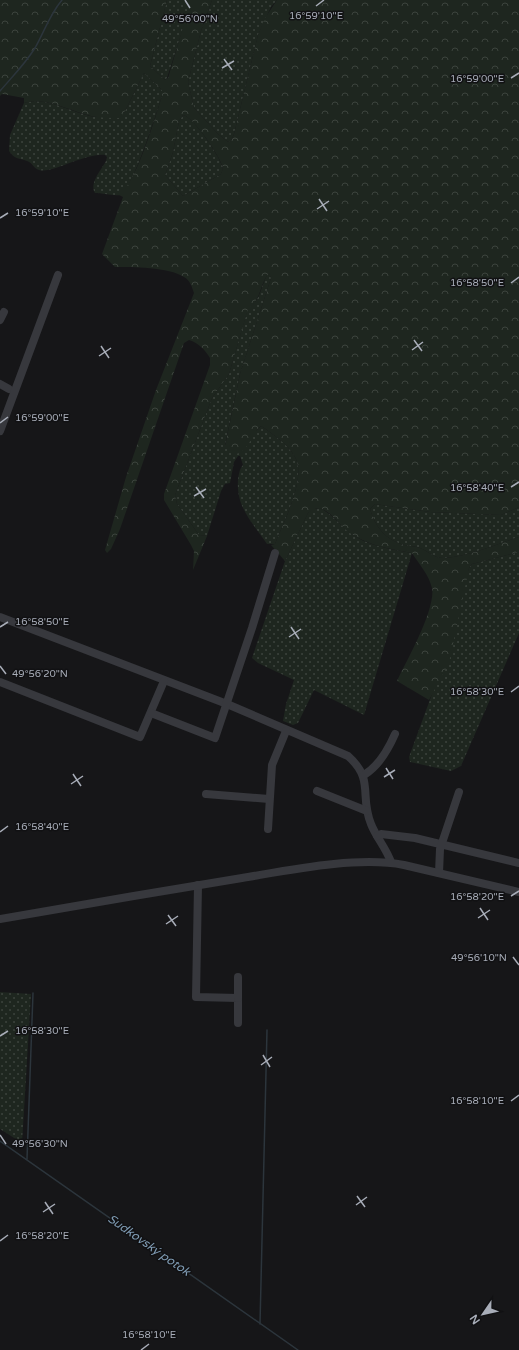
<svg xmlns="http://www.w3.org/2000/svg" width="519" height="1350" font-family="'Varela Round',sans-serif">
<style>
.grass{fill:url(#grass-dots)}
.forest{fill:url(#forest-crowns);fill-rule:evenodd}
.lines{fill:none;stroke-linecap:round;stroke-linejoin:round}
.stream{stroke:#2c353c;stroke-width:1.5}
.minor{stroke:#37383d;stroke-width:8}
.ticks{fill:none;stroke:#a8adb8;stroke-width:1.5}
.labels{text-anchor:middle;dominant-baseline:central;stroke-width:3;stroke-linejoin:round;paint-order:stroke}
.water-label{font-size:12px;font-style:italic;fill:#7f9bb3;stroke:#111113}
.ticks-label{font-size:10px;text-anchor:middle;fill:#a8adb8;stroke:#111113;stroke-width:3;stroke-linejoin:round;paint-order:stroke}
</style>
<defs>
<pattern id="grass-dots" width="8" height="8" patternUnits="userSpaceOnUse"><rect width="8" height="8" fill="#1e261f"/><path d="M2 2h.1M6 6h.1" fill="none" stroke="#3c433d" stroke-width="1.8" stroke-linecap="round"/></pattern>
<pattern id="forest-crowns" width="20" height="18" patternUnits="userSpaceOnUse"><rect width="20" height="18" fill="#1e261f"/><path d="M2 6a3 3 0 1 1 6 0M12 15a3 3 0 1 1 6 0" fill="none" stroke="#3c433d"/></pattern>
</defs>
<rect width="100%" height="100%" fill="#161618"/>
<!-- grass -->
<g class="grass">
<path d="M167 0H191V4L167 78 165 80 150 66Z"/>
<path d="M212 0H277L271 7 258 35 234 134 231 141 228 142 218 134 194 108 188 82 201 31Z"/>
<path d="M144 73 162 90V96C157 111 132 192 120 195 113 196 102 193 95 193 89 183 102 169 106 161L107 157 105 155C84 153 53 174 39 170 34 169 32 162 27 161 19 158 14 159 9 151L10 135 24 103C45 96 69 111 90 116 100 118 114 114 124 113Z"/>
<path d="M183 115C194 117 221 158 223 169L221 174 183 196 165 175 173 152 179 121Z"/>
<path d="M269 272 271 278 240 374 225 445 255 432 261 426C273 434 288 444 295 457 307 478 283 523 275 544H267C252 522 236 507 238 480 239 474 239 470 243 465L240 456H238L234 462 230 483 225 484 221 491 207 536 199 535 177 504 175 495 212 398 229 374 248 308C262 300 260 285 269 272Z"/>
<path d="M375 504 430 512 501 515 519 507V537C495 545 470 556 445 558 435 559 428 551 420 548 415 546 409 546 404 545 386 540 375 527 370 509Z"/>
<path d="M320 508C332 514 339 524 349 532 367 546 390 549 412 553L364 715 314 690 298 723 293 725 283 721 286 704 294 680 258 663 252 658 285 561 308 513 313 509Z"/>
<path d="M519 552V633L461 766 451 771 410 762 409 757 432 694 469 568 472 564Z"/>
<path d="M0 992 31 994 22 1143 0 1129Z"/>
</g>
<!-- forest -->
<path class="forest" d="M0 0H167L150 66 165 80 168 78 191 0H212L201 31 188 82 194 108 218 134 228 142 231 141 234 134 258 35 265 18 277 0H519V507L501 515 430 512 375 504 370 509C375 527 386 540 404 545 409 546 415 546 420 548 428 551 435 559 445 558 470 556 495 545 519 537V552L472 564 469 568 449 663 429 700 397 681C407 660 436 609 432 588 429 575 419 564 412 553 390 549 369 546 350 533 340 526 334 514 322 509 316 507 313 510 308 513L285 561 271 545 275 544C283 523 307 478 295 457 288 444 273 434 261 426 251 433 243 469 225 446L240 374 271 278 269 273C259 285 262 299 248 309L229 374 212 398 175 495 177 504 199 535 207 536 193 570 194 551 191 545 164 500V494L210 365V358C205 350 199 343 189 340L184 343 120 529 111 549 107 553 105 550 126 477 156 390 194 293C192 287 190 280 184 277 169 267 132 267 115 267L102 254 123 197 119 195C136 184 155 118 162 96V90L144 73 124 113 120 118C110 118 101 118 91 116 70 111 45 96 24 103V98L2 94 0 96ZM183 115C194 117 221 158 223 168L221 174 183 196 165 175 173 152 179 121Z"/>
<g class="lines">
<!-- stream -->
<g class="stream">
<path d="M0 91C12 77 25 64 35 48 44 32 50 14 62 0"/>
<path d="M0 1141 298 1350"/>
<path d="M27 1159 33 993"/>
<path d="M260 1324 267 1030"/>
</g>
<!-- minor -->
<g class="minor">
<path d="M0 320 4 312"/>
<path d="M0 384 9 389"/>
<path d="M0 431 58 275"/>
<path d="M0 617 227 704 348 756C375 780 359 795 371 824 376 837 386 848 391 862"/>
<path d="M0 682 140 737 164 681"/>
<path d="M151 713 215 738 252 628 275 553"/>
<path d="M364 775C379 766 388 750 395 734"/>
<path d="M317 791 367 811"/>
<path d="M206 794 269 799"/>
<path d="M268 829 272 765 286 731"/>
<path d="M377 836 381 834 415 838 519 863"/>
<path d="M439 873 440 849 459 792"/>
<path d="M198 885 196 997 238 998V1023"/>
<path d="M0 919C81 905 161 891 242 878 290 870 357 856 404 865L519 892"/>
<path d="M238 998V977"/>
</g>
</g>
<!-- ticks -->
<path class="ticks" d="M185 0 190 8M316 6 324 0M224 59 232 70M222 68 234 61M511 78 519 73M319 199 327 211M317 209 329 201M0 218 8 213M511 283 519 277M414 340 422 351M101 346 109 358M412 350 423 342M99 356 111 348M0 423 8 417M196 487 204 498M511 487 519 482M194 496 206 489M0 627 8 622M291 627 299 639M289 637 301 629M0 666 6 674M511 692 519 686M386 768 393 779M73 774 81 786M384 777 395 770M71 784 83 776M0 832 8 826M511 896 519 891M480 908 488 920M168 915 176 926M478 918 490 910M166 924 178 916M513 957 519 965M0 1036 8 1031M263 1055 270 1067M261 1065 272 1057M511 1101 519 1095M0 1135 6 1144M357 1196 365 1207M45 1202 53 1214M356 1205 367 1197M43 1212 55 1204M0 1241 8 1235M141 1350 149 1344"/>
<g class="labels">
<!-- water labels -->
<g class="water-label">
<text transform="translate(149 1245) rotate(35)">Sudkovský potok</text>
</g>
</g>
<g class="ticks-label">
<text x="316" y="19">16°59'10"E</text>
<text x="190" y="22">49°56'00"N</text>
<text x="477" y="82">16°59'00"E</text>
<text x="42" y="216">16°59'10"E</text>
<text x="477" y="286">16°58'50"E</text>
<text x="42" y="421">16°59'00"E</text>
<text x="477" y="491">16°58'40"E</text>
<text x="42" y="625">16°58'50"E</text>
<text x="40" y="677">49°56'20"N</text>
<text x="477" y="695">16°58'30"E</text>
<text x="42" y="830">16°58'40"E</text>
<text x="477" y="900">16°58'20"E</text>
<text x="479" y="961">49°56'10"N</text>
<text x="42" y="1034">16°58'30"E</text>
<text x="477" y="1104">16°58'10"E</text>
<text x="40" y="1147">49°56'30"N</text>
<text x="42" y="1239">16°58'20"E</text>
<text x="149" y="1338">16°58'10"E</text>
</g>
<!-- north arrow -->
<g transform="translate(483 1314) rotate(236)" stroke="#111113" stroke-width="3" paint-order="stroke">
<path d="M0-3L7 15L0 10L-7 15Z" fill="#a8adb8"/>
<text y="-6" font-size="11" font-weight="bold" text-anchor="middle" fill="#a8adb8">N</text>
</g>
</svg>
